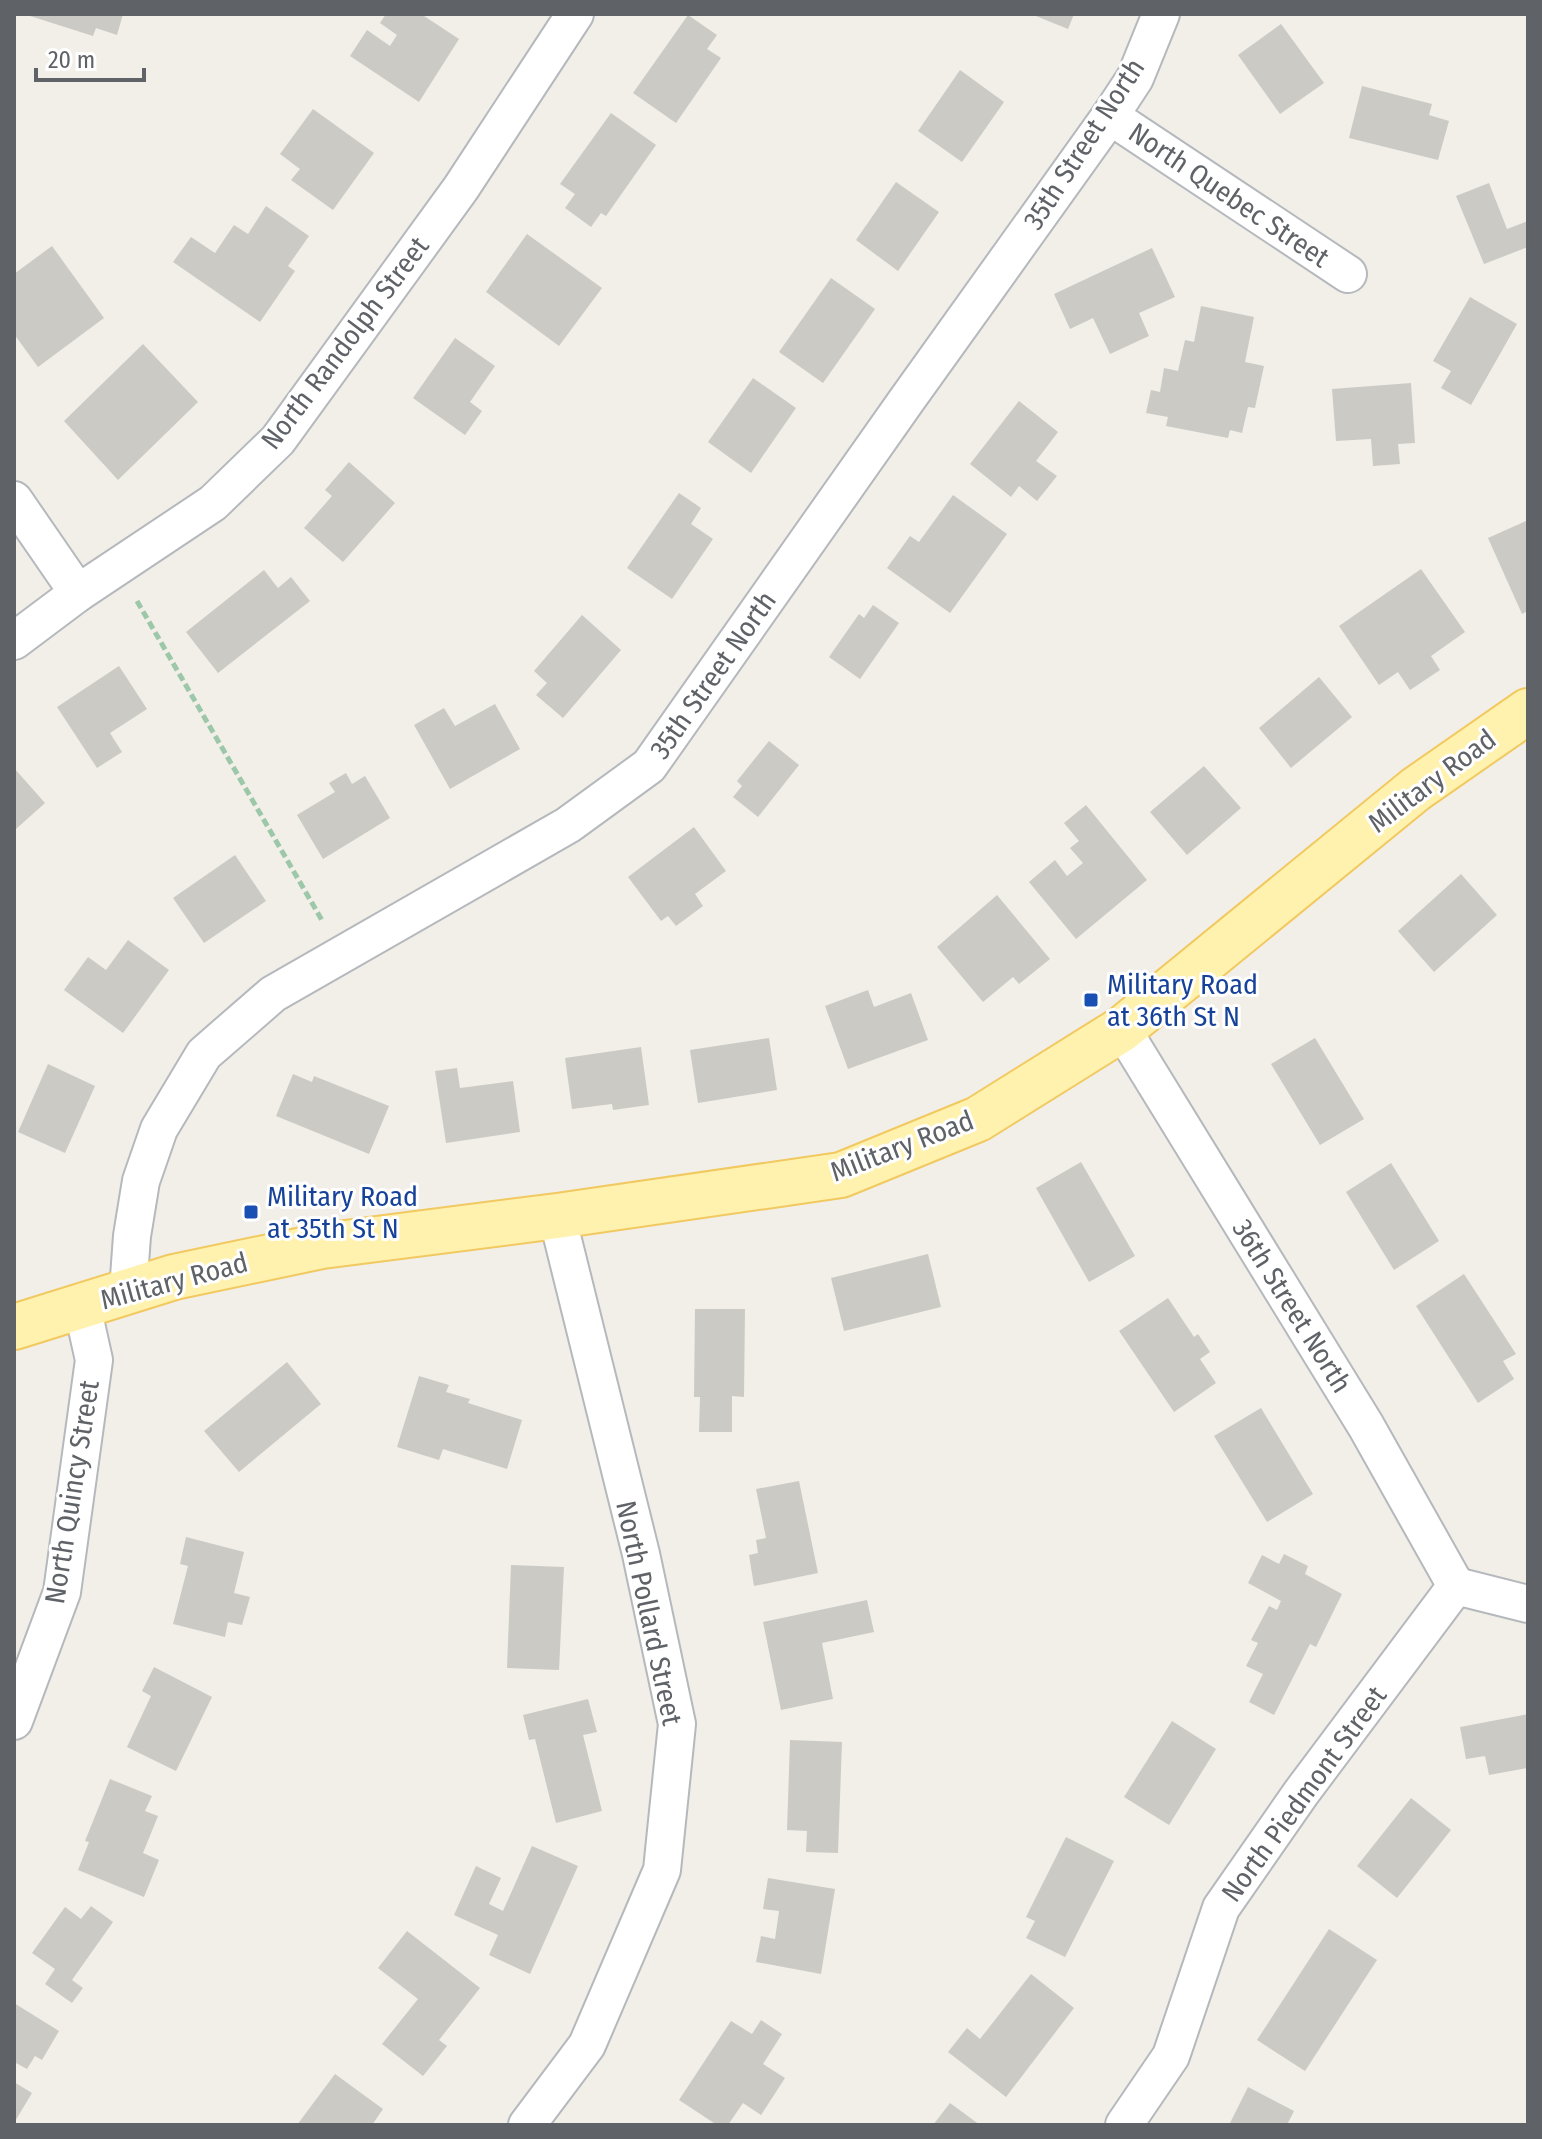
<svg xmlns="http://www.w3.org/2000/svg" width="1542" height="2139" font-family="'Fira Sans Condensed',sans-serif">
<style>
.building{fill:#cccac5}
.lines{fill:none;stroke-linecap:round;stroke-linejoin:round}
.minor-casing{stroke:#b5b8bc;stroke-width:40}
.major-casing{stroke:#f2c960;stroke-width:48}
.path{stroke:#9cc7a9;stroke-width:5;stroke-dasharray:8 4;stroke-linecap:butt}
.minor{stroke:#fff;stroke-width:36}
.major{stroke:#fff2af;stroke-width:44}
.transit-dot{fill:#1a4fb4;stroke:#fff;stroke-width:3}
.labels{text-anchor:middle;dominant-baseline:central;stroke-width:6;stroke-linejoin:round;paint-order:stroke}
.street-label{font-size:28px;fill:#5f6368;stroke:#fff}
.transit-label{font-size:28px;fill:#164399;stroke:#fff;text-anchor:start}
</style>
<rect width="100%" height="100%" fill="#f1efe8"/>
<!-- building -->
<g class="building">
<path d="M123 14 117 35 96 28 93 36 27 15Z"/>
<path d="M386 14H421L459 39 419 102 350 56 367 30 390 46 397 35 380 23Z"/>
<path d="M1031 14H1074L1068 29Z"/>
<path d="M688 15 717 35 707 49 721 58 676 123 633 93Z"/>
<path d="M1281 24 1324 83 1280 114 1238 55Z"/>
<path d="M960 70 1004 102 962 162 918 131Z"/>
<path d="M1362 86 1432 104 1429 115 1449 121 1438 160 1349 138Z"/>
<path d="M313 109 374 153 333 210 291 180 300 169 280 154Z"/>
<path d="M611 113 656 145 606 216 601 213 591 227 565 208 575 194 560 184Z"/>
<path d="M896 182 939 212 898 271 856 240Z"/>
<path d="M1489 183 1507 229 1528 221V247L1484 264 1456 196Z"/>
<path d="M266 206 309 236 288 266 295 271 260 322 173 262 191 237 215 253 234 225 248 234Z"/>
<path d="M527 234 602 288 559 346 486 292Z"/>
<path d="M52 246 104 318 38 367 14 334V274Z"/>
<path d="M1152 248 1175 297 1139 313 1149 336 1110 354 1093 318 1070 329 1054 294Z"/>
<path d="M831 278 875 309 823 383 779 352Z"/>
<path d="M1470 297 1517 324 1471 405 1441 388 1451 371 1433 361Z"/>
<path d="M1201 306 1254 317 1245 362 1264 366 1255 408 1248 407 1242 433 1230 430 1228 438 1166 426 1168 417 1146 413 1151 390 1160 392 1164 368 1178 371 1185 340 1194 342Z"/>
<path d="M455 338 495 366 470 402 482 411 465 435 413 398Z"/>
<path d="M143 344 198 402 118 480 64 421Z"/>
<path d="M753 378 796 408 751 473 708 442Z"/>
<path d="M1411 383 1415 443 1398 444 1400 464 1373 466 1371 439 1336 441 1332 389Z"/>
<path d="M1019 401 1058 432 1036 461 1057 476 1037 501 1019 486 1011 497 970 464Z"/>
<path d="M349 462 395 503 343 562 304 528 332 496 325 490Z"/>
<path d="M679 493 701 508 691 524 713 539 672 599 627 568Z"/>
<path d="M953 495 1007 534 950 613 887 568 910 536 919 542Z"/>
<path d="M1528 520V611L1522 614 1488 538Z"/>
<path d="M1421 569 1465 632 1431 656 1440 670 1410 690 1398 672 1379 685 1339 626Z"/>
<path d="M264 570 278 588 291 577 310 601 218 673 186 632Z"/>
<path d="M873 605 899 623 860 679 829 657 859 614 864 618Z"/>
<path d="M582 615 621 650 563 718 536 695 547 683 534 671Z"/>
<path d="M119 666 147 709 110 733 122 752 97 768 57 707Z"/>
<path d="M1319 677 1352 717 1291 768 1259 728Z"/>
<path d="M495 704 520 749 450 789 414 725 444 708 455 726Z"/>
<path d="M769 741 799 765 758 817 733 797 742 786 737 781Z"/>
<path d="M1204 766 1241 808 1187 855 1150 812Z"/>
<path d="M14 768 45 803 16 829 14 827Z"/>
<path d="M346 773 352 784 365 776 390 818 323 859 297 815 335 792 329 783Z"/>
<path d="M1086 805 1147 880 1076 939 1029 882 1055 860 1067 876 1083 863 1070 848 1079 841 1064 823Z"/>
<path d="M694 827 726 871 695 894 703 906 676 926 668 916 661 921 628 877Z"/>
<path d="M235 855 266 901 204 943 173 898Z"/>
<path d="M1461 874 1497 915 1434 972 1398 931Z"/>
<path d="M997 895 1050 959 1019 984 1013 977 983 1002 937 947Z"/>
<path d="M128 940 169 970 123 1033 64 990 88 957 106 970Z"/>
<path d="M868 990 874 1007 911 993 928 1040 848 1069 825 1006Z"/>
<path d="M769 1038 777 1090 698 1103 690 1050Z"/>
<path d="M1315 1038 1364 1119 1320 1145 1271 1064Z"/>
<path d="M641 1047 649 1105 613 1110 612 1104 572 1109 565 1058Z"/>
<path d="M48 1064 95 1086 65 1153 18 1132Z"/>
<path d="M457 1068 460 1088 513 1081 520 1132 446 1143 435 1071Z"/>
<path d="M293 1074 312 1082 314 1076 389 1106 369 1154 276 1116Z"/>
<path d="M1081 1162 1135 1256 1089 1282 1036 1188Z"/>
<path d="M1391 1163 1439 1241 1394 1270 1346 1192Z"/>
<path d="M928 1254 941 1307 844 1331 831 1278Z"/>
<path d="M1464 1274 1516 1354 1503 1361 1514 1379 1478 1403 1416 1306Z"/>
<path d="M1168 1298 1194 1337 1198 1334 1210 1352 1200 1359 1216 1383 1174 1412 1119 1331Z"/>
<path d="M695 1309H745L744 1397 732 1396V1432H699L700 1397H694Z"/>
<path d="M287 1362 321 1404 239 1472 204 1431Z"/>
<path d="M419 1376 449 1385 446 1392 470 1399 468 1403 522 1420 507 1469 443 1449 439 1460 397 1447Z"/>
<path d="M1261 1408 1313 1494 1267 1522 1214 1436Z"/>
<path d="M799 1481 818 1573 754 1586 749 1555 758 1553 756 1540 766 1538 756 1489Z"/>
<path d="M186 1537 244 1552 234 1593 250 1597 242 1625 228 1622 225 1637 173 1624 188 1566 180 1564Z"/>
<path d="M1284 1554 1308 1566 1305 1574 1342 1594 1316 1647 1310 1644 1274 1715 1249 1702 1263 1674 1246 1666 1258 1643 1251 1640 1269 1606 1277 1610 1281 1601 1248 1583 1262 1555 1279 1564Z"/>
<path d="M511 1565 564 1567 559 1670 507 1668Z"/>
<path d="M867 1600 874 1632 822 1643 833 1699 781 1710 763 1622Z"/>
<path d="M154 1667 212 1697 176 1771 127 1747 151 1696 142 1691Z"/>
<path d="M588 1699 597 1732 583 1735 602 1811 556 1823 535 1739 529 1740 523 1715Z"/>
<path d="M1528 1714V1768L1489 1775 1485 1756 1466 1759 1460 1727Z"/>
<path d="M1172 1721 1216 1749 1169 1825 1124 1797Z"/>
<path d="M790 1740 842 1742 838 1853 806 1852 807 1831 787 1830Z"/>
<path d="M110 1779 152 1796 145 1811 158 1816 143 1853 159 1860 144 1897 78 1870 89 1842 85 1841Z"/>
<path d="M1411 1798 1451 1830 1397 1898 1357 1866Z"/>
<path d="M1066 1837 1114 1861 1065 1957 1026 1938 1035 1921 1026 1917Z"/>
<path d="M532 1846 578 1866 530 1974 489 1955 498 1935 454 1915 476 1866 501 1878 489 1904 503 1911Z"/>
<path d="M768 1878 835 1889 821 1974 756 1962 761 1936 775 1939 779 1911 763 1909Z"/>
<path d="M91 1906 113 1922 72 1980 83 1988 72 2003 45 1984 55 1969 32 1953 65 1907 81 1919Z"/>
<path d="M1329 1929 1377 1960 1305 2071 1257 2040Z"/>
<path d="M407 1931 480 1988 439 2040 447 2046 423 2076 382 2044 418 1999 378 1968Z"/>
<path d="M1031 1974 1074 2008 1006 2097 948 2052 967 2028 980 2039Z"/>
<path d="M14 2003 59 2031 42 2060 35 2056 27 2069 16 2063 14 2066Z"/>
<path d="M761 2020 782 2034 763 2064 785 2078 761 2115 743 2103 728 2125H717L679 2100 731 2021 752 2034Z"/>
<path d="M335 2074 383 2109 372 2125H297Z"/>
<path d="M14 2082 32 2093 14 2123Z"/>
<path d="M1248 2087 1294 2111 1287 2125H1229Z"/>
<path d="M950 2103 980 2125H933Z"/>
</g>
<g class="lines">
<!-- minor casing -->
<g class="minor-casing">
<g id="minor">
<path d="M1110 116 1348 274"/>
<path d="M14 500 78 593"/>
<path d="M14 641 78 593 213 503 278 440 461 188 575 14"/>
<path d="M1122 1029 1366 1426 1456 1586"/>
<path d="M128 1291 132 1236 141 1181 159 1129 204 1054 273 994 568 825 649 766 906 401 1110 116 1135 78 1161 14"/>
<path d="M1456 1586 1528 1604"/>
<path d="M14 1721 62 1592 94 1360 82 1306"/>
<path d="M527 2125 587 2045 662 1870 677 1724 641 1554 557 1216"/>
<path d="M1124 2125 1171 2056 1221 1908 1301 1793 1456 1586"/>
</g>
</g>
<!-- major casing -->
<g class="major-casing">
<path id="major" d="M14 1327 174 1277 322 1246 557 1216 841 1175 978 1119 1122 1029 1416 789 1528 711"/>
</g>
<!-- path -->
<path class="path" d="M137 601 323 922"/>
<!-- minor -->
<use href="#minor" class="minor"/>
<!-- major -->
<use href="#major" class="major"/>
</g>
<!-- markers -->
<g class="transit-dot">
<rect x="1083" y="992" width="16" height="16" rx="4"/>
<rect x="243" y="1204" width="16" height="16" rx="4"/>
</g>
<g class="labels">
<!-- street labels -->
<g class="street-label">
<text transform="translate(1084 144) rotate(-57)">35th Street North</text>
<text transform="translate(1229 195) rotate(34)">North Quebec Street</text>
<text transform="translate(345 343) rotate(-53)">North Randolph Street</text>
<text transform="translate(713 675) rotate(-55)">35th Street North</text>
<text transform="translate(1432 781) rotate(-37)">Military Road</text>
<text transform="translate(902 1146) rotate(-21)">Military Road</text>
<text transform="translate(174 1281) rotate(-15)">Military Road</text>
<text transform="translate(1292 1306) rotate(58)">36th Street North</text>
<text transform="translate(72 1492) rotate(-81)">North Quincy Street</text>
<text transform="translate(649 1613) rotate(78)">North Pollard Street</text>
<text transform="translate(1304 1794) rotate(-54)">North Piedmont Street</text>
</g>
<!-- transit labels -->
<g class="transit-label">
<text x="1107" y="984">Military Road<tspan x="1107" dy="32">at 36th St N</tspan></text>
<text x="267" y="1196">Military Road<tspan x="267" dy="32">at 35th St N</tspan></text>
</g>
</g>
<!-- border -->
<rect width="1542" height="2139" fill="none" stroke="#5f6368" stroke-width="32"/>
<!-- scale -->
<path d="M36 68v12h108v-12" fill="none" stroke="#5f6368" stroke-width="4"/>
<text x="48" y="68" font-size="24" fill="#5f6368" stroke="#ffffff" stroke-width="6" paint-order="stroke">20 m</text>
</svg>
